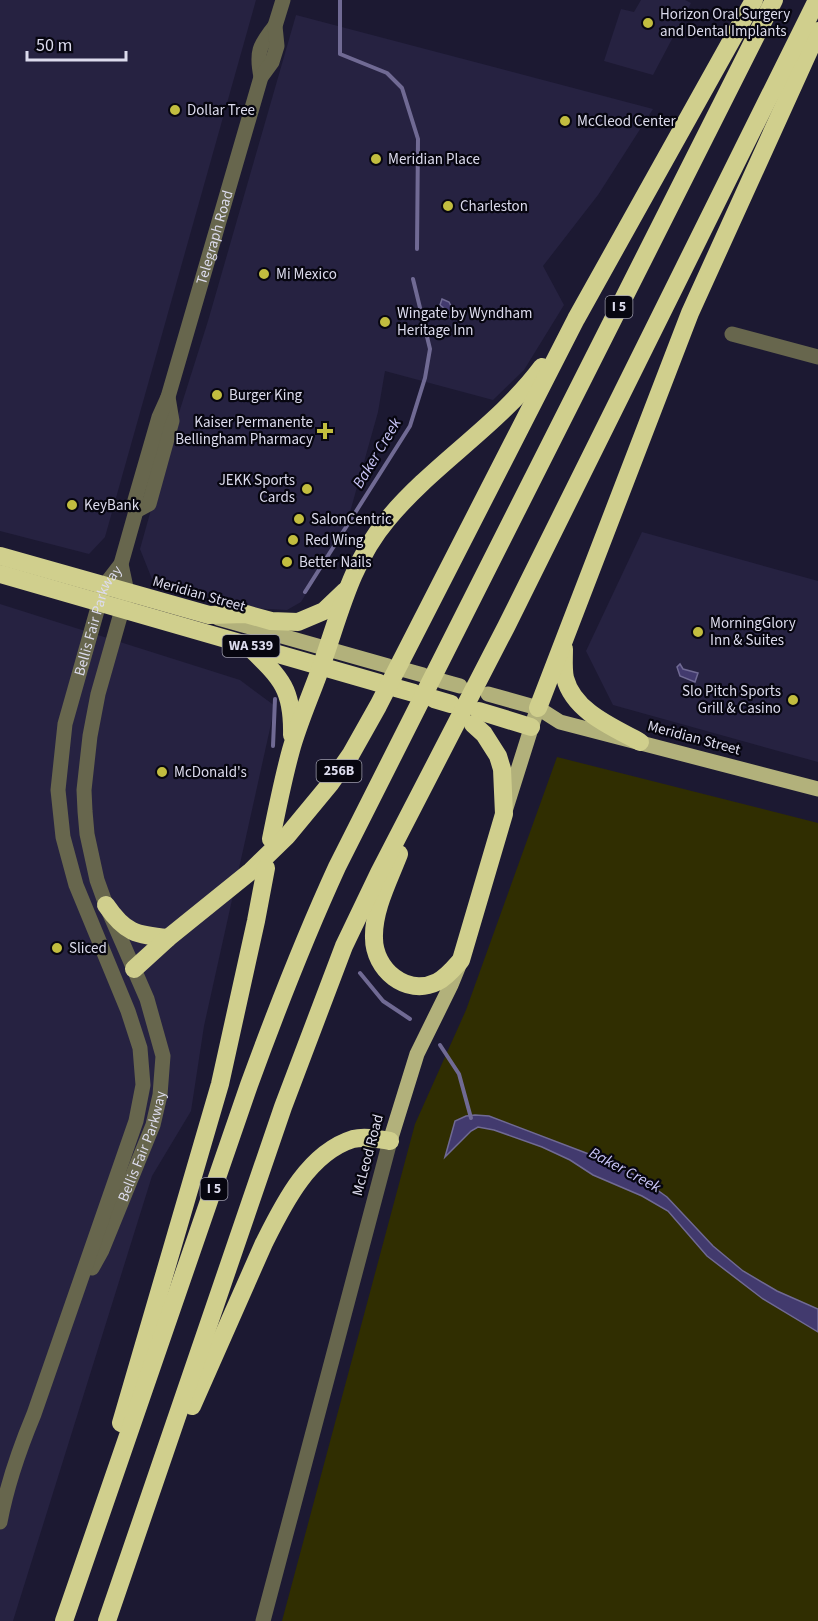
<svg xmlns="http://www.w3.org/2000/svg" width="818" height="1621" font-family="'Source Sans 3',sans-serif">
<style>
.built{fill:#262241}
.green{fill:#302e01}
.water{fill:#423a6e;stroke:#706a94;stroke-width:1.5}
.lines{fill:none;stroke-linecap:round;stroke-linejoin:round}
.stream{stroke:#706a94;stroke-width:4}
.minor{stroke:#67664d;stroke-width:15}
.major{stroke:#b2b17b;stroke-width:15}
.highway{stroke:#d0cf8d;stroke-width:18}
.poi-dot{fill:#c2bd3f;stroke:#070610;stroke-width:2}
.labels{text-anchor:middle;dominant-baseline:central;stroke-width:4.5;stroke-linejoin:round;paint-order:stroke}
.shield{fill:#070610;stroke:#9c9bab;stroke-width:1.5}
.shield-label{font-size:14px;font-weight:bold;fill:#dcdbed}
.poi-label{font-size:15px;fill:#dcdbed;stroke:#070610;text-anchor:start}
.street-label{font-size:15px;fill:#dcdbed;stroke:#070610}
.water-label{font-size:16px;font-style:italic;fill:#cac6f8;stroke:#070610}
</style>
<rect width="100%" height="100%" fill="#1c1932"/>
<!-- built -->
<g class="built">
<path d="M0 0H256L105 537 89 554 0 531Z"/>
<path d="M641 0H685L691 3 653 75 604 61 621 9 634 12Z"/>
<path d="M296 15 653 109 598 195 543 266 564 305 524 370 493 400 385 371 378 412 345 530 301 602 287 610 249 608 152 579 140 549 171 438 208 321Z"/>
<path d="M642 532 818 581V762L613 705 586 651Z"/>
<path d="M0 604 240 680 275 706 204 1026 191 1111 152 1176 13 1621H0Z"/>
</g>
<!-- green -->
<path class="green" d="M557 757 818 823V1621H282L415 1124 466 1010Z"/>
<!-- water -->
<g class="water">
<path d="M442 299 449 302 454 312 452 317H445V309L440 305Z"/>
<path d="M680 664 683 669 698 673 695 682 680 676 677 667Z"/>
<path d="M475 1115 489 1116 615 1164 643 1180 667 1197 713 1246 743 1271 777 1291 818 1309V1332L763 1299 707 1256 668 1211 642 1196 593 1175 570 1160 542 1147 494 1130 478 1127 471 1131 445 1157 455 1121 466 1116Z"/>
</g>
<g class="lines">
<!-- stream -->
<g class="stream">
<path d="M340 0V54L387 73 402 88 418 139 417 249"/>
<path d="M305 592 410 426 425 378 430 349 413 279"/>
<path d="M273 746 275 699"/>
<path d="M360 973 383 1001 410 1019"/>
<path d="M440 1045 459 1074 471 1118"/>
</g>
<!-- minor -->
<g class="minor">
<path d="M261 77C256 52 259 46 275 26"/>
<path d="M732 334 818 357"/>
<path d="M136 511 149 504 172 421 168 397"/>
<path id="s1" d="M92 1268 102 1250 153 1125 160 1095 163 1056 147 999 106 905 97 880 87 834 85 811 84 790 90 736 98 694 127 592 121 564"/>
<path id="s2" d="M0 1522C7 1484 19 1450 34 1414L136 1121 143 1085 140 1048 128 1011 76 885 63 837 58 790 65 724 104 586 121 564 136 511 135 500 159 417 168 397 261 77 272 62 277 46 275 26 283 0"/>
<path d="M263 1621 390 1141"/>
</g>
<!-- major -->
<g class="major">
<path d="M218 618 388 666"/>
<path d="M405 670 423 675"/>
<path d="M442 681 460 686"/>
<path d="M488 694 538 708 560 722 818 789"/>
<path d="M506 808 535 716"/>
<path d="M390 1141 417 1054 451 985 460 963"/>
</g>
<!-- highway -->
<g class="highway">
<path d="M0 556 209 615 246 614 271 621 298 622 324 611 345 591"/>
<path d="M0 574 379 683"/>
<path d="M250 648C281 678 293 689 292 735"/>
<path d="M564 649C564 659 563 669 565 678 574 712 613 727 640 742"/>
<path d="M396 688 414 693"/>
<path d="M434 699 451 704"/>
<path d="M538 708 690 313 818 31"/>
<path d="M479 711 531 727"/>
<path d="M271 839C277 809 283 779 291 750 299 721 312 693 322 664 340 613 351 563 387 520 433 464 498 426 542 367"/>
<path d="M399 854C389 880 373 910 374 938 374 969 406 997 437 982 447 977 454 968 461 960L504 814 502 769 498 756 484 734 473 724"/>
<path d="M106 905C125 933 136 935 168 938"/>
<path d="M134 969 168 938 251 871 287 836 330 784 351 754 378 706 576 319 754 0"/>
<path d="M192 1406 264 1243C283 1205 308 1153 353 1139 365 1136 378 1139 390 1141"/>
<path d="M121 1423 220 1084 256 921 266 868"/>
<path d="M64 1621 249 1085C276 1011 304 939 337 867L774 0"/>
<path d="M107 1621 283 1107 344 946 379 873 506 627 817 0"/>
</g>
</g>
<!-- markers -->
<g class="poi-dot">
<circle cx="648" cy="23" r="6"/>
<circle cx="175" cy="110" r="6"/>
<circle cx="565" cy="121" r="6"/>
<circle cx="376" cy="159" r="6"/>
<circle cx="448" cy="206" r="6"/>
<circle cx="264" cy="274" r="6"/>
<circle cx="385" cy="322" r="6"/>
<circle cx="217" cy="395" r="6"/>
<path d="M322 422h6v6h6v6h-6v6h-6v-6h-6v-6h6z"/>
<circle cx="307" cy="489" r="6"/>
<circle cx="72" cy="505" r="6"/>
<circle cx="299" cy="519" r="6"/>
<circle cx="293" cy="540" r="6"/>
<circle cx="287" cy="562" r="6"/>
<circle cx="698" cy="632" r="6"/>
<circle cx="793" cy="700" r="6"/>
<circle cx="162" cy="772" r="6"/>
<circle cx="57" cy="948" r="6"/>
</g>
<g class="labels">
<!-- shield labels -->
<g class="shield">
<rect x="605.5" y="296" width="27" height="22" rx="4.5"/>
<rect x="222.5" y="635" width="57" height="22" rx="4.5"/>
<rect x="316.5" y="760" width="45" height="22" rx="4.5"/>
<rect x="200.5" y="1178" width="27" height="22" rx="4.5"/>
</g>
<g class="shield-label">
<text x="619" y="307">I 5</text>
<text x="251" y="646">WA 539</text>
<text x="339" y="771">256B</text>
<text x="214" y="1189">I 5</text>
</g>
<!-- poi labels -->
<g class="poi-label">
<text x="660" y="14">Horizon Oral Surgery<tspan x="660" dy="17">and Dental Implants</tspan></text>
<text x="187" y="110">Dollar Tree</text>
<text x="577" y="121">McCleod Center</text>
<text x="388" y="159">Meridian Place</text>
<text x="460" y="206">Charleston</text>
<text x="276" y="274">Mi Mexico</text>
<text x="397" y="313">Wingate by Wyndham<tspan x="397" dy="17">Heritage Inn</tspan></text>
<text x="229" y="395">Burger King</text>
<text x="313" y="422" text-anchor="end">Kaiser Permanente<tspan x="313" dy="17">Bellingham Pharmacy</tspan></text>
<text x="295" y="480" text-anchor="end">JEKK Sports<tspan x="295" dy="17">Cards</tspan></text>
<text x="84" y="505">KeyBank</text>
<text x="311" y="519">SalonCentric</text>
<text x="305" y="540">Red Wing</text>
<text x="299" y="562">Better Nails</text>
<text x="710" y="623">MorningGlory<tspan x="710" dy="17">Inn &amp; Suites</tspan></text>
<text x="781" y="691" text-anchor="end">Slo Pitch Sports<tspan x="781" dy="17">Grill &amp; Casino</tspan></text>
<text x="174" y="772">McDonald's</text>
<text x="69" y="948">Sliced</text>
</g>
<!-- street labels -->
<g class="street-label">
<text stroke="none"><textPath href="#s2" startOffset="1348">Telegraph Road</textPath></text>
<text transform="translate(199 594) rotate(16)">Meridian Street</text>
<text stroke="none"><textPath href="#s2" startOffset="945">Bellis Fair Parkway</textPath></text>
<text transform="translate(694 738) rotate(15)">Meridian Street</text>
<text stroke="none"><textPath href="#s1" startOffset="132">Bellis Fair Parkway</textPath></text>
<text transform="translate(368 1155) rotate(-75)">McLeod Road</text>
</g>
<!-- water labels -->
<g class="water-label">
<text transform="translate(377 453) rotate(-59)">Baker Creek</text>
<text transform="translate(625 1170) rotate(28)">Baker Creek</text>
</g>
</g>
<!-- scale -->
<path d="M27 51v9h99v-9" fill="none" stroke="#dcdbed" stroke-width="3"/>
<text x="36" y="51" font-size="18" fill="#dcdbed" stroke="#070610" stroke-width="4.5" paint-order="stroke">50 m</text>
</svg>
